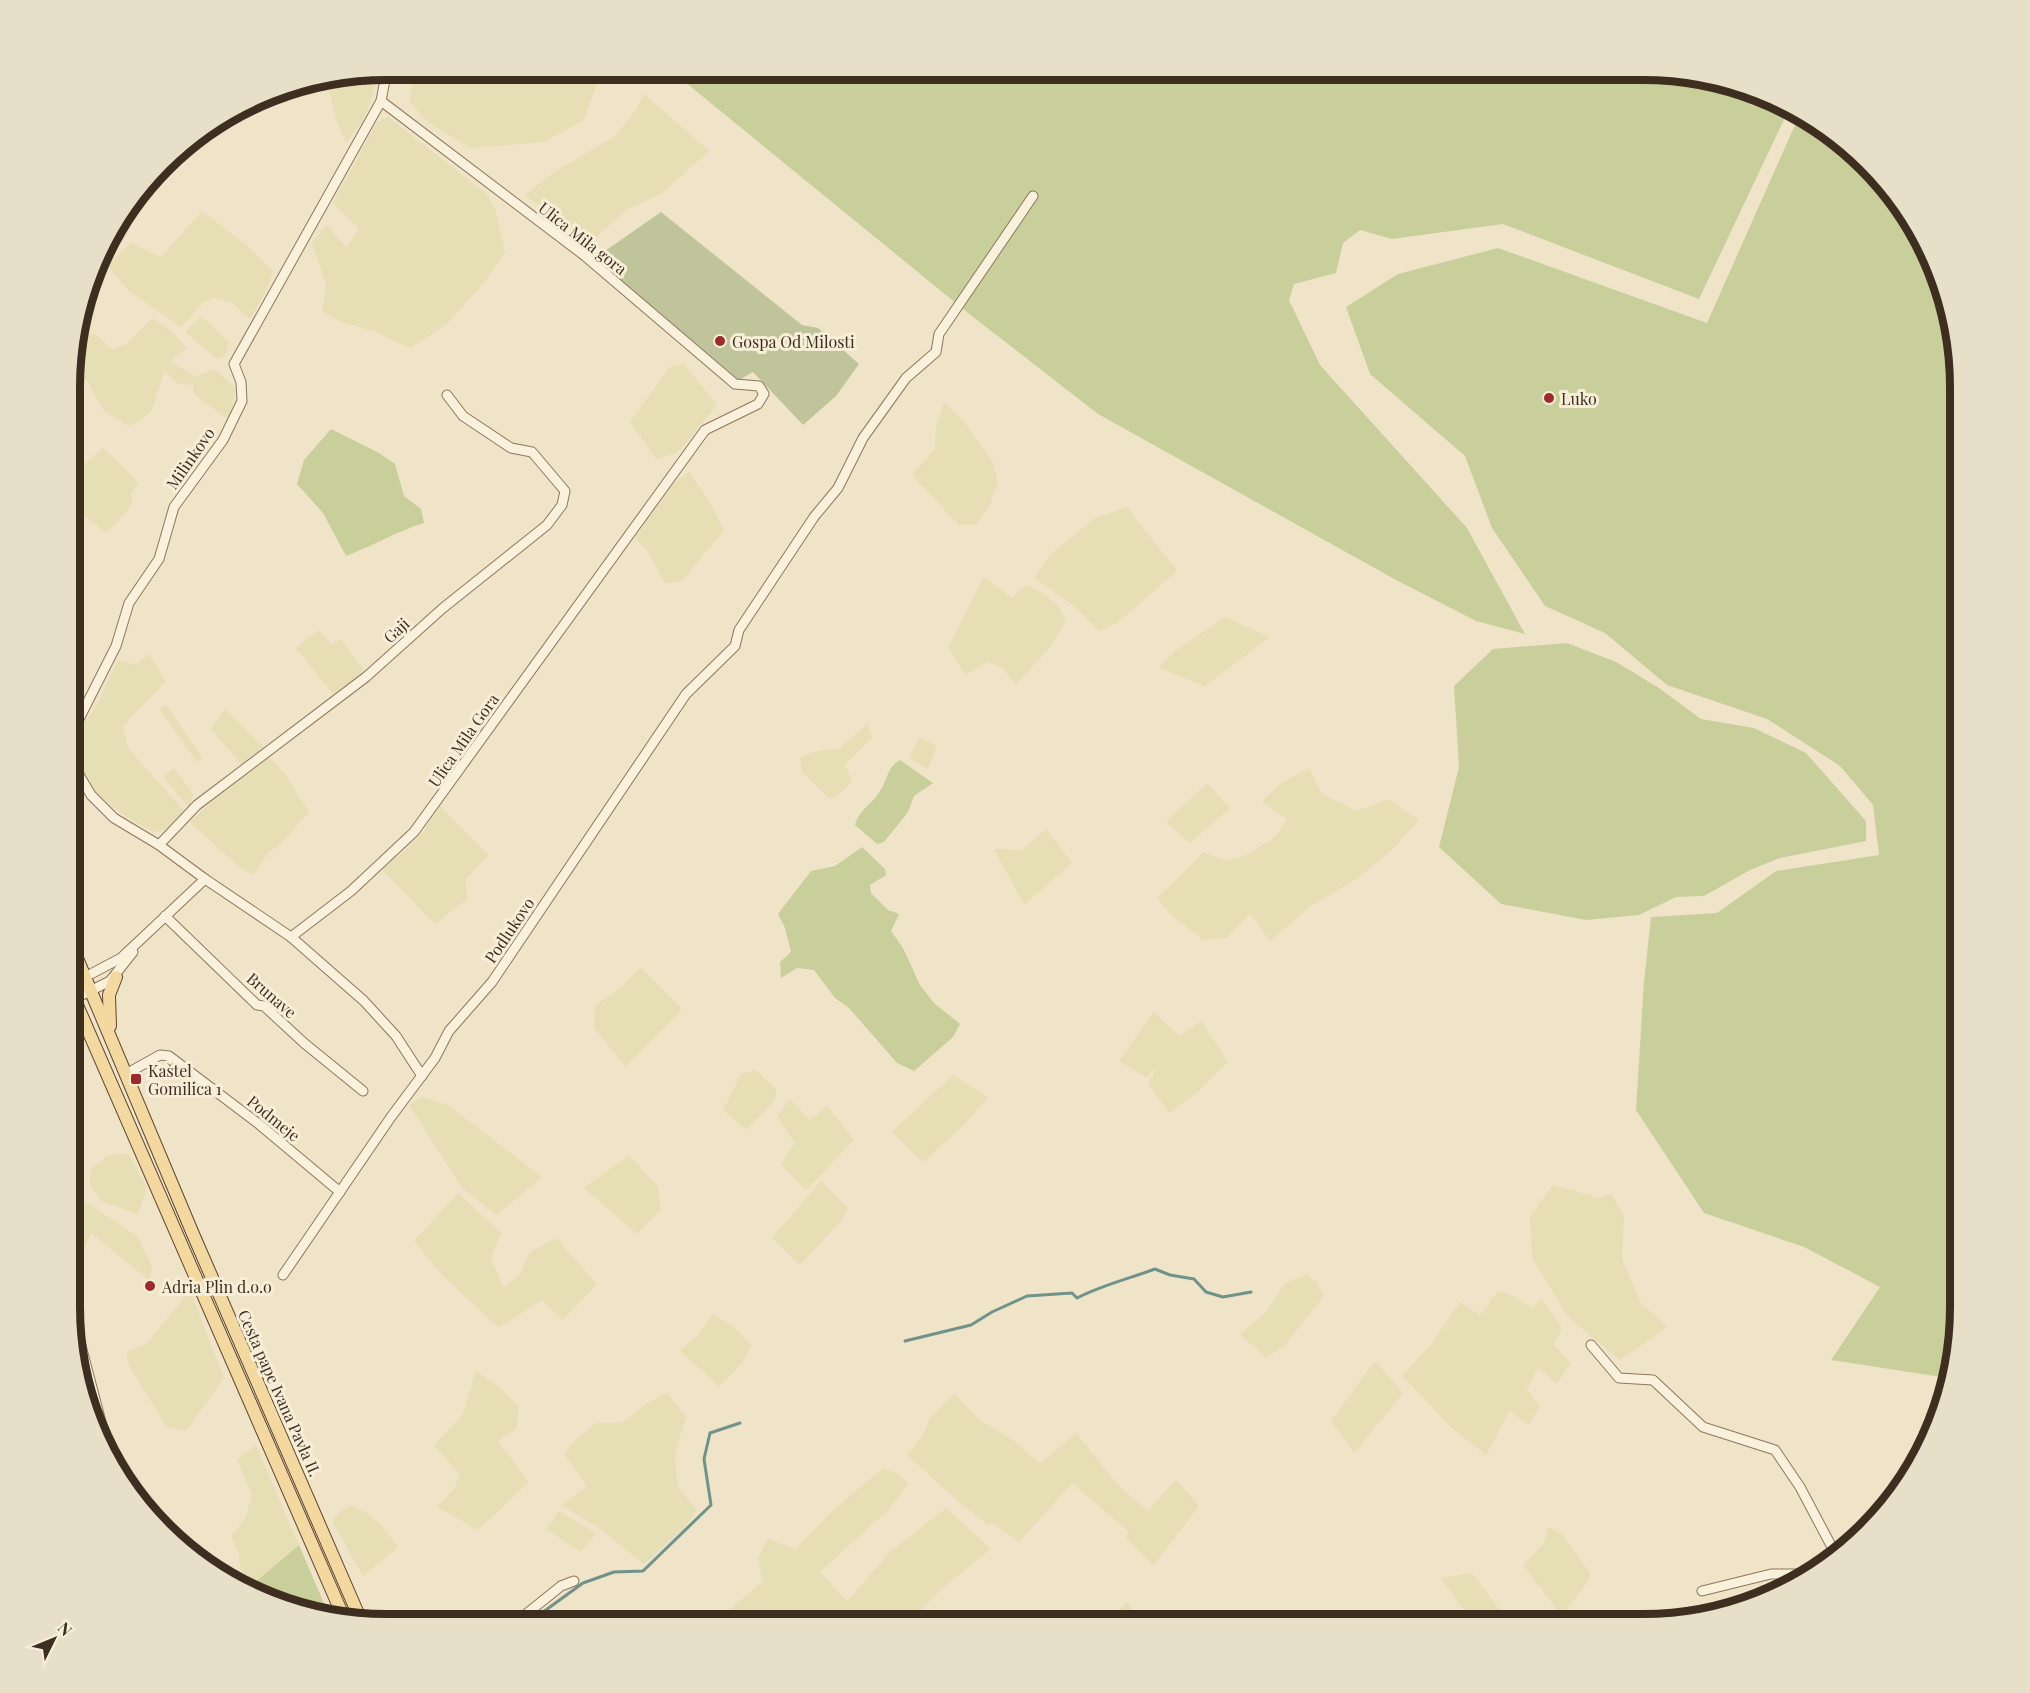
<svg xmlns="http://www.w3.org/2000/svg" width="2030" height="1693" font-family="'Playfair Display',serif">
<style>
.farmland{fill:#e6deb5}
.green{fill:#c9cf9b}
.cemetery{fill:#bfc49a}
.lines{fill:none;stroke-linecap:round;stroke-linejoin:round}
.stream{stroke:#6f938a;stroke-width:3}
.minor-casing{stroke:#8d765c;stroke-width:11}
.major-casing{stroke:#5b4430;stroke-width:14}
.minor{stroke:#faf1dc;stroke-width:9}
.major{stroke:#f3d9a0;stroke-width:12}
.poi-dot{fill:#9e2a2b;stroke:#f7eed8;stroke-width:2}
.labels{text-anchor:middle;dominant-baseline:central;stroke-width:6;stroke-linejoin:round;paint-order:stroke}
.street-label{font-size:16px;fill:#3d2e20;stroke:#f7eed8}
.poi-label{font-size:16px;fill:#3d2e20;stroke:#f7eed8;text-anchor:start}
.rim{fill:none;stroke:#3d2e20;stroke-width:8}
</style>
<rect width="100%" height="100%" fill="#f0e4c8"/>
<!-- farmland -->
<g class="farmland">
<path d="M430 69H582L597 83 584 120 544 142 469 148 428 122 409 101 414 79Z"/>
<path d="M379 70 371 101 362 122 346 143 337 122 326 79Z"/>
<path d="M644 94 709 151 662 193 626 210 589 244 525 195 553 173 615 136 636 110Z"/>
<path d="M388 117 488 195 495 209 505 252 487 279 446 325 410 348 375 332 339 321 322 311 326 285 312 242 327 225 346 247 359 229 333 203 377 122Z"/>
<path d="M202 211 249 247 273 271 266 291 250 319 231 302 215 298 204 302 181 327 129 291 107 265 131 243 161 257Z"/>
<path d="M201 316 229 343 225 356 217 359 185 332Z"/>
<path d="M152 318 173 333 186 348 171 361 196 377 214 369 236 388 229 420 194 394 193 385 179 384 164 372 152 410 141 420 128 426 103 410 88 382 77 370V357L83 336 95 334 112 349 127 344Z"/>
<path d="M683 363 717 405 678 452 656 459 630 422 670 367Z"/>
<path d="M944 402 964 422 992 460 998 481 990 505 975 525H959L912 475 935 449 936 426Z"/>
<path d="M103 448 139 483 131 494 132 504 119 521 105 532 89 519 80 516 71 502V476Z"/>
<path d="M689 472 709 501 724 530 681 582 665 583 647 550 635 538 673 484Z"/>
<path d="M1127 507 1177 571 1117 623 1099 631 1076 607 1034 578 1050 555 1095 518Z"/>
<path d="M984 577 1012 598 1026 585 1043 593 1058 606 1066 621 1048 650 1016 684 1001 667 988 662 965 675 948 647Z"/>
<path d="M1225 617 1270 637 1205 686 1159 668 1174 652Z"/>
<path d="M319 630 331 645 340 639 365 672 333 694 296 648Z"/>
<path d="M148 654 166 681 123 726 128 748 185 812 169 828 153 832 122 814 71 770V740L97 705 116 663 119 660 136 665Z"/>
<path d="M166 705 203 758 197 762 159 709Z"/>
<path d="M225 709 264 747 242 765 211 729Z"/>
<path d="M868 724 872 737 845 765 852 781 838 796 830 799 802 772 800 757 817 751 838 749Z"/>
<path d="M919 737 937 746 928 769 909 758Z"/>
<path d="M269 757 285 774 309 812 278 847 269 851 254 875 238 866 190 822 213 800Z"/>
<path d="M174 768 193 794 189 808 163 776Z"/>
<path d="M1309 768 1322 794 1357 811 1388 799 1419 820 1392 850 1359 877 1311 906 1270 941 1250 914 1227 938 1203 940 1169 913 1157 898 1204 852 1226 861 1246 855 1274 838 1287 820 1262 801 1280 784Z"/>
<path d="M1207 783 1230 808 1190 843 1166 822Z"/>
<path d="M440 806 489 855 466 879 467 899 435 924 381 869 405 851 423 832Z"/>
<path d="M1046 829 1072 863 1024 905 994 849 1022 850Z"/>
<path d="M640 967 682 1009 626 1067 594 1028 595 1006 624 985Z"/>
<path d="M1154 1012 1179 1036 1201 1021 1228 1062 1199 1091 1169 1113 1148 1083 1158 1066 1146 1077 1119 1061Z"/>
<path d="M756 1070 777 1090 774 1101 746 1130 723 1110 741 1074Z"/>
<path d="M953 1075 988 1097 964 1125 923 1162 892 1132Z"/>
<path d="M422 1097 449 1106 542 1177 497 1215 462 1188 409 1105Z"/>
<path d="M790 1099 810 1120 827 1106 854 1140 806 1190 781 1164 795 1143 777 1117Z"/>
<path d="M128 1153 147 1188 138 1214 101 1201 90 1184 91 1169 107 1156Z"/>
<path d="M629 1155 658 1187 661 1210 637 1234 584 1188Z"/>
<path d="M821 1181 848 1208 841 1221 800 1265 772 1238Z"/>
<path d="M1553 1185 1599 1198 1611 1194 1624 1216 1622 1259 1641 1303 1668 1327 1620 1360 1569 1318 1532 1258 1530 1217Z"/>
<path d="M458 1193 501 1233 491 1258 504 1288 520 1274 530 1252 556 1238 597 1284 563 1320 542 1300 499 1328 443 1276 414 1241Z"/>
<path d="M84 1201 138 1237 152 1267 149 1280 91 1233 77 1263 70 1260V1213Z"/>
<path d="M1307 1275 1317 1283 1324 1296 1285 1345 1266 1358 1240 1334 1266 1312 1285 1283Z"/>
<path d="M190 1291 224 1378 186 1431 166 1426 129 1366 126 1352 146 1344Z"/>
<path d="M1498 1291 1516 1297 1532 1309 1541 1298 1562 1328 1554 1345 1571 1363 1557 1384 1538 1368 1527 1389 1540 1406 1528 1426 1510 1410 1486 1455 1453 1429 1402 1376 1432 1343 1460 1302 1480 1315Z"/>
<path d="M713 1314 736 1329 752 1346 742 1363 719 1387 680 1350 695 1338Z"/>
<path d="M1375 1361 1403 1393 1354 1453 1331 1421Z"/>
<path d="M476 1371 500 1387 518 1406 517 1428 498 1441 529 1482 478 1530 437 1507 454 1489 460 1474 434 1446 463 1414Z"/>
<path d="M667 1393 686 1416 675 1454 678 1487 697 1510 686 1526 644 1564 600 1529 562 1505 587 1486 564 1454 573 1442 596 1423H621L647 1403Z"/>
<path d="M955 1394 980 1420 1014 1441 1040 1464 1076 1433 1118 1485 1148 1511 1176 1479 1199 1506 1153 1566 1126 1538 1129 1532 1072 1483 1019 1542 992 1523 988 1525 960 1503 907 1455 924 1433 931 1416Z"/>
<path d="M256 1445 299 1545 252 1585 240 1568 239 1554 231 1536 245 1519 252 1495 237 1460Z"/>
<path d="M883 1468 899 1474 909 1484 887 1511 820 1572 847 1601 891 1551 946 1508 991 1549 945 1586 907 1624H713L763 1581 758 1558 768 1539 796 1549 832 1511Z"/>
<path d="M351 1505 368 1514 382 1526 398 1547 363 1576 332 1521 338 1513Z"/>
<path d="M559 1511 596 1534 580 1552 546 1529Z"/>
<path d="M1548 1527 1562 1534 1590 1573 1588 1581 1562 1616 1523 1565 1545 1542Z"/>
<path d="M1472 1573 1498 1608 1510 1624H1473L1441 1578Z"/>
<path d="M1127 1602 1144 1624H1105V1623Z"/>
</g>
<!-- green -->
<g class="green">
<path d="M669 69 1664 70 1765 93 1789 109 1699 299 1503 224 1392 239 1360 230 1343 243 1336 273 1294 284 1289 300 1320 365 1467 528 1525 634 1476 621 1396 580 1098 414 968 313Z"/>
<path d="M1799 116 1868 162 1937 265 1961 386 1960 1328 1948 1378 1831 1360 1880 1287 1804 1247 1704 1213 1636 1110 1644 981 1651 917 1717 913 1776 871 1879 855 1873 805 1840 766 1767 719 1667 685 1605 633 1545 606 1492 528 1465 456 1370 374 1346 307 1398 274 1498 248 1707 323Z"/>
<path d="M331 429 379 453 395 464 404 496 421 509 424 523C397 531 373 546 346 556L323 513 297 484 304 460Z"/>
<path d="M1567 643 1616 662 1659 688 1701 719 1754 728 1806 753 1866 821V841L1780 858 1750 870 1704 896 1676 897 1639 915 1586 920 1501 904 1439 847 1459 767 1454 686 1493 649Z"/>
<path d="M900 760 933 783 914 796 908 812 884 842 877 844 855 825C858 811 873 803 880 791 888 779 887 767 900 760Z"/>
<path d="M862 847 885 869 886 875 870 885 871 893 888 910 899 914 891 931 903 948 920 985 934 1003 960 1024 953 1037 914 1071 897 1063 849 1008 835 998 814 970 797 968 781 978 780 962 791 952 785 928 778 914 811 871 835 866Z"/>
<path d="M299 1545 329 1615 265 1600 256 1594 252 1585Z"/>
</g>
<!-- cemetery -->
<path class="cemetery" d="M661 212 802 325 818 328 859 364 836 396 803 425 753 372 739 380 595 258Z"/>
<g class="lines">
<!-- stream -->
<g class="stream">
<path d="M905 1341 971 1325 992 1312 1027 1296 1072 1293 1077 1298C1102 1285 1128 1279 1155 1269L1170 1275 1194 1279 1206 1292 1223 1297 1251 1292"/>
<path d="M528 1623 583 1583 614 1572 643 1571 711 1505 704 1459 710 1433 740 1423"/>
</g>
<!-- minor casing -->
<g class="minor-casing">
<g id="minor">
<path d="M159 845 114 818 91 795 78 773 74 750 75 727 116 646 129 603 159 559 174 507 223 440 242 401 241 382 234 364 381 101 387 69"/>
<path d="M205 879 159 845 197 805 366 677 443 608 547 525 562 505 565 491 532 452 511 448 463 416 447 395"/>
<path d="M165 916 257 1005 264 1006 304 1043 363 1091"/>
<path d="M291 937 364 1001 396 1036 422 1076"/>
<path d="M70 985 121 958 205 879 291 937 351 891 414 832 705 430 758 404 764 394 759 386 735 384 585 256 381 101"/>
<path d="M70 1001 110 981 133 952"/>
<path d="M126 1074 160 1055 169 1056 260 1125 340 1192"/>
<path d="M283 1275 391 1117 435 1058 449 1031 492 982 686 694 735 646 739 630 814 517 838 488 863 438 906 378 936 352 939 334 1033 196"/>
<path d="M70 1304 111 1460"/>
<path d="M1591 1345 1619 1378 1653 1380 1703 1427 1775 1450 1800 1487 1835 1553"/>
<path d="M1702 1591 1771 1574H1803"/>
<path d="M515 1623 561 1586 574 1581"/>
</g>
</g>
<!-- major casing -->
<g class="major-casing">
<g id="major">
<path d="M71 944 193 1234 362 1623"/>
<path d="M70 989 344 1618"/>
<path d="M110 1026 109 995 116 977"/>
</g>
</g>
<!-- minor -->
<use href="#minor" class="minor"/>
<!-- major -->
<use href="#major" class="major"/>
</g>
<!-- markers -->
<g class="poi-dot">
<circle cx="720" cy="341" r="6"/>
<circle cx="1549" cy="398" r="6"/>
<rect x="130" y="1073" width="12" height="12" rx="3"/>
<circle cx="150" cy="1286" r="6"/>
</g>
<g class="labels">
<!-- street labels -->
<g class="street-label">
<text transform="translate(583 238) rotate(38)">Ulica Mila gora</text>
<text transform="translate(190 458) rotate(-55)">Milinkovo</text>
<text transform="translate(396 630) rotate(-42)">Gaji</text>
<text transform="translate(463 740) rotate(-55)">Ulica Mila Gora</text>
<text transform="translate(509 930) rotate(-56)">Podlukovo</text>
<text transform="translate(272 995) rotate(41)">Brunave</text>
<text transform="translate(274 1118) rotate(39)">Podmeje</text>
<text transform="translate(280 1393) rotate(66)">Cesta pape Ivana Pavla II.</text>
</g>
<!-- poi labels -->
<g class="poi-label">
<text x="732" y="341">Gospa Od Milosti</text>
<text x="1561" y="398">Luko</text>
<text x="148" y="1070">Kaštel<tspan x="148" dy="18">Gomilica 1</tspan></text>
<text x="162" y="1286">Adria Plin d.o.o</text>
</g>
</g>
<!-- crop -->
<path d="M0 0H2030V1693H0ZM387 80H1643A307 307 0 0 1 1950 387V1307A307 307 0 0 1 1643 1614H387A307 307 0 0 1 80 1307V387A307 307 0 0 1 387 80Z" fill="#e8dfc9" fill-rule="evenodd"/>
<path class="rim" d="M387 80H1643A307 307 0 0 1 1950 387V1307A307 307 0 0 1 1643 1614H387A307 307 0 0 1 80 1307V387A307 307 0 0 1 387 80Z"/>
<!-- north arrow -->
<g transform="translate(54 1639) rotate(47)" stroke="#f7eed8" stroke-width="4.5" paint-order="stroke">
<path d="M0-4.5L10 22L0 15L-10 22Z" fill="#3d2e20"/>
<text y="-9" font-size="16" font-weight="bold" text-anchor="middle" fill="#3d2e20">N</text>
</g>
</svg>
